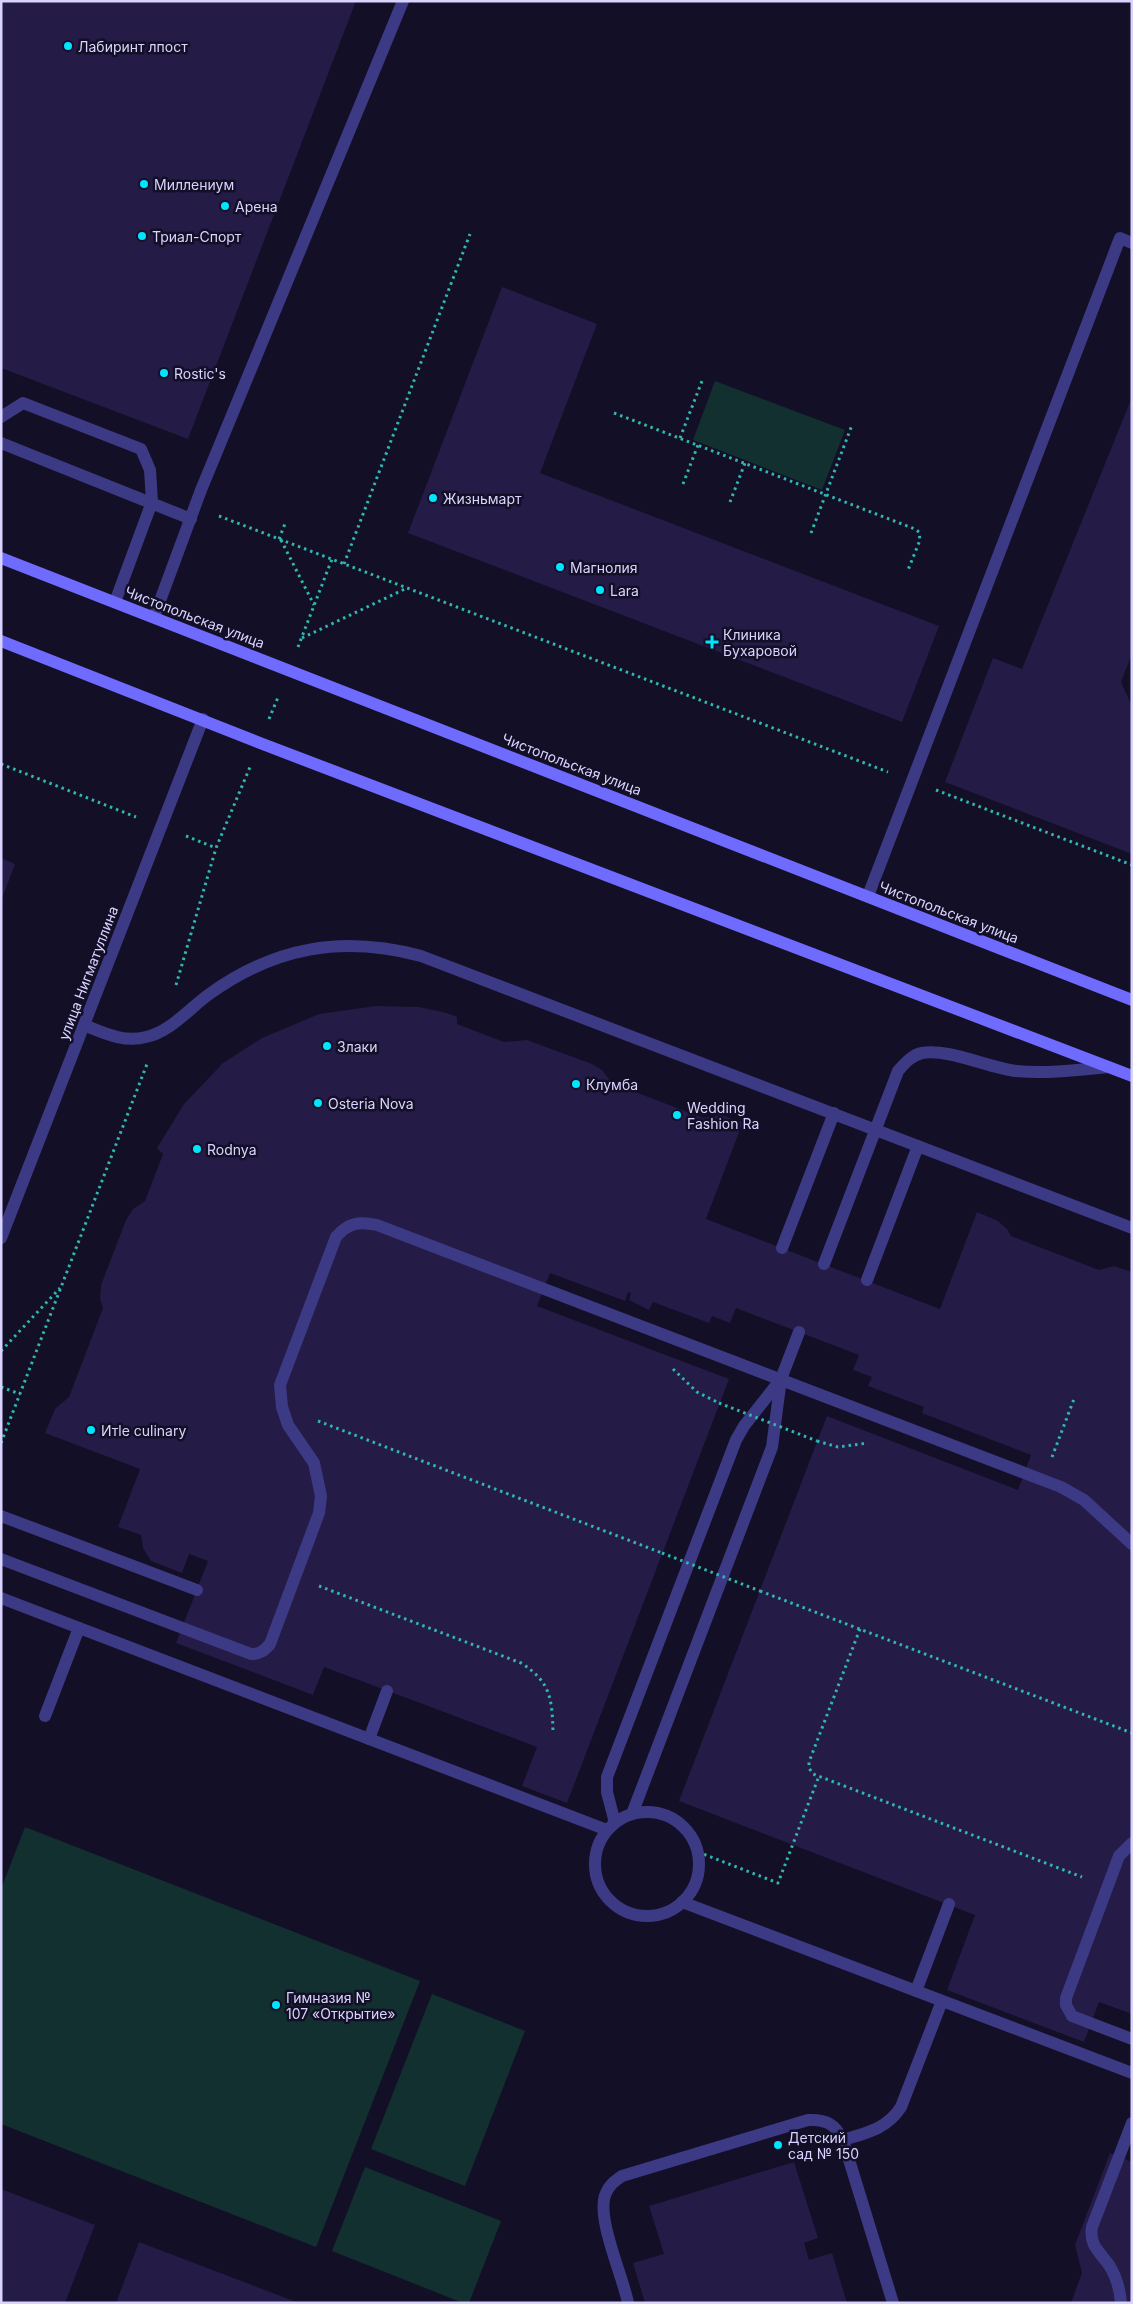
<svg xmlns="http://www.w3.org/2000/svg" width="1133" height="2304" font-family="Inter,sans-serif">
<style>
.green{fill:#12302f}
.building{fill:#241b47}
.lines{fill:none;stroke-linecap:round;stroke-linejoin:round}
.path{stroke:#2fb8b0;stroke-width:3;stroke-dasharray:2.5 4;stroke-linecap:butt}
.service{stroke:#3d3a85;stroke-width:12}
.minor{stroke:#3d3a85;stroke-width:12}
.secondary{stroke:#6f6bff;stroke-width:12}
.path-bridge{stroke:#2fb8b0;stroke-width:3;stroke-dasharray:2.5 4;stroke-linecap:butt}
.poi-dot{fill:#00e5ff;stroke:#130f26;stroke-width:2}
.labels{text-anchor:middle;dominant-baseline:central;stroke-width:5;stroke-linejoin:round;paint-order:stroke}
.poi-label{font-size:14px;fill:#d9d4ff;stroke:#130f26;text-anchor:start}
.street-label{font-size:14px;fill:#d9d4ff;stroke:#130f26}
</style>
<rect width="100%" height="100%" fill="#130f26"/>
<!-- green -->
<g class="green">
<path d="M715 381 845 430 822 490 693 440Z"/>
<path d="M25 1827 420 1981 316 2247 1 2124V1889Z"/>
<path d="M432 1994 525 2031 465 2186 371 2149Z"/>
<path d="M365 2167 501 2221 469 2303H463L332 2251Z"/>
</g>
<!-- building -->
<g class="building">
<path d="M1 1H356L188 439 1 368Z"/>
<path d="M502 287 597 324 540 473 939 626 902 722 408 533Z"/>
<path d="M1132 397V654L1121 682 1132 706V854L945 782 993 658 1022 669Z"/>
<path d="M1 858 15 864 1 901Z"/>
<path d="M376 1006 419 1007 447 1013 457 1017V1024L504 1042 527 1040 592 1064 602 1070 612 1083 703 1118 721 1115 743 1122 706 1219 940 1309 977 1212 998 1221 1007 1229 1011 1236 1099 1270 1114 1266 1132 1272V2014L1099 2002 1084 2042 947 1990 975 1915 679 1801 827 1416 1018 1490 1031 1455 922 1413 924 1407 868 1386 872 1377 853 1370 859 1355 736 1308 730 1323 712 1316 709 1323 653 1302 649 1310 629 1300 631 1293 628 1292 625 1301 550 1273 537 1306 729 1379 567 1803 522 1786 537 1747 324 1667 313 1695 176 1643 208 1561 189 1554 182 1573 151 1561 143 1548 141 1535 118 1527 140 1469 45 1433 55 1409 69 1397 103 1308 100 1299 101 1285 126 1220 133 1209 145 1201 163 1154 157 1148 184 1104 223 1063 262 1038 319 1014Z"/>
<path d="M1110 2153 1132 2162V2303H1071L1082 2273 1075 2245Z"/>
<path d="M794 2162 818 2238 804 2243 809 2260 832 2253 847 2303H645L633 2263 664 2254 649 2206Z"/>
<path d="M1 2189 95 2225 65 2303H1Z"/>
<path d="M139 2242 299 2303H116Z"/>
</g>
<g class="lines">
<!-- path -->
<g class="path">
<path d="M614 413 915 529 919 532 920 540 908 570"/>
<path d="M680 438 702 381"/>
<path d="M683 484 698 445"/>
<path d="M730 502 745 463"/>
<path d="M219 516 888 772"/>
<path d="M811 533 852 425"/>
<path d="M279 539 286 521"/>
<path d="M281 540 314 605"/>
<path d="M344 564 470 234"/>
<path d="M302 638 407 588"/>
<path d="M298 647 332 559"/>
<path d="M269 719 279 695"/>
<path d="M1 764 136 817"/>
<path d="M936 790 1132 865"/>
<path d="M186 836 216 848"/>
<path d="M176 985 216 848 250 767"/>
<path d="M1 1351 60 1288"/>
<path d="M673 1369 697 1392 719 1403"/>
<path d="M1 1387 20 1394"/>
<path d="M318 1421 662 1553"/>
<path d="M817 1441 838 1447 868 1443"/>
<path d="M1 1443 147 1064"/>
<path d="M1052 1457 1074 1399"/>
<path d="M319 1586 521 1663C551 1682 552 1699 553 1732"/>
<path d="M760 1591 1132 1733"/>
<path d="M860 1629 809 1762V1768L813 1774 1082 1877"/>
<path d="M698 1852 778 1883 819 1776"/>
</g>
<!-- service -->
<g class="service">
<path d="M1 417 23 403 141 449 150 470 152 502 115 602"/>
<path d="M1 443 191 519"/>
<path d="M154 617 201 490 403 1"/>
<path d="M868 896 1120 238 1132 243"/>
<path d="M84 1025C104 1033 124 1043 146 1037 170 1032 189 1009 208 995 274 947 342 935 421 956L1132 1228"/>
<path d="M782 1248 834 1113"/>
<path d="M824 1264 898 1071C905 1063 912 1055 922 1053 948 1048 989 1068 1016 1071 1046 1074 1078 1070 1108 1067"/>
<path d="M867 1280 918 1146"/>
<path d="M781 1379 799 1332"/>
<path d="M1 1516 197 1590"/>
<path d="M1 1559 251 1654C260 1654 264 1651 270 1644L319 1513 321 1496 314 1463 288 1425 282 1407 280 1385 336 1237C348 1223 359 1221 377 1225L1061 1487 1084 1500 1132 1544"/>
<path d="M1 1598 607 1830"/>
<path d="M45 1716 79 1628"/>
<path d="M369 1739 387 1691"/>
<circle cx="647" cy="1864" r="52"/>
<path d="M615 1823 607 1792V1777L736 1440 744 1426 781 1379 772 1447 632 1814"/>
<path d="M1132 1843 1119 1856 1066 1998V2005L1072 2016 1132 2039"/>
<path d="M682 1902 1132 2073"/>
<path d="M916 1991 949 1904"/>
<path d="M843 2140C866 2133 887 2129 901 2107L942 2001"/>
<path d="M628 2303C623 2276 595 2216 606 2193 609 2185 615 2181 622 2176L808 2120C826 2119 835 2124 843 2140L893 2303"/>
<path d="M1121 2303C1120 2290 1116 2276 1109 2265 1099 2251 1089 2245 1092 2227L1132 2123"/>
</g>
<!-- minor -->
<path class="minor" d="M1 1238 203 719"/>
<!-- secondary -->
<g class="secondary">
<path d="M1 558 1132 1000"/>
<path d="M1 641 260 743 1132 1076"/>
</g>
<!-- path-bridge -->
<g class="path-bridge">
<path d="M719 1403 817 1441"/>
<path d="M662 1553 760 1591"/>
</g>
</g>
<!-- markers -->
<g class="poi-dot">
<circle cx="68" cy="46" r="5"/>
<circle cx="144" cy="184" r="5"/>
<circle cx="225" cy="206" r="5"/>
<circle cx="142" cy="236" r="5"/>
<circle cx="164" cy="373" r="5"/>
<circle cx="433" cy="498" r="5"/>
<circle cx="560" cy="567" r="5"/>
<circle cx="600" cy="590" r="5"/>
<path d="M709.5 634.5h5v5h5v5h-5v5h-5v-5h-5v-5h5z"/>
<circle cx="327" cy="1046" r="5"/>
<circle cx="576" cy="1084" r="5"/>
<circle cx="318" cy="1103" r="5"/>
<circle cx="677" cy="1115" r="5"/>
<circle cx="197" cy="1149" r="5"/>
<circle cx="91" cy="1430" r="5"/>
<circle cx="276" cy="2005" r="5"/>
<circle cx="778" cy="2145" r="5"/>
</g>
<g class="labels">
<!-- poi labels -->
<g class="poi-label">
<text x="78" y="46">Лабиринт лпост</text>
<text x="154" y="184">Миллениум</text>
<text x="235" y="206">Арена</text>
<text x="152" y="236">Триал-Спорт</text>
<text x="174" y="373">Rostiс's</text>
<text x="443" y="498">Жизньмарт</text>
<text x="570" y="567">Магнолия</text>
<text x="610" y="590">Lara</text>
<text x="723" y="634">Клиника<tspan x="723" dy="16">Бухаровой</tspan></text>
<text x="337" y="1046">Злаки</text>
<text x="586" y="1084">Клумба</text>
<text x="328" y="1103">Osteria Nova</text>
<text x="687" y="1107">Wedding<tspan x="687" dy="16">Fashion Ra</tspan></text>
<text x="207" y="1149">Rodnya</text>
<text x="101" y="1430">Итle culinary</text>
<text x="286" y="1997">Гимназия №<tspan x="286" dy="16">107 «Открытие»</tspan></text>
<text x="788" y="2137">Детский<tspan x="788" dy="16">сад № 150</tspan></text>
</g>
<!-- street labels -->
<g class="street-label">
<text transform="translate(195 617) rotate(21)">Чистопольская улица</text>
<text transform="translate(572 764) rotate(21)">Чистопольская улица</text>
<text transform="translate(949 912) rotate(21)">Чистопольская улица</text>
<text transform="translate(88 973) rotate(-69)">улица Нигматуллина</text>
</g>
</g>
<!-- border -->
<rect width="1133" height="2304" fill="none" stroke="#d9d4ff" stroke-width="5"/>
</svg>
